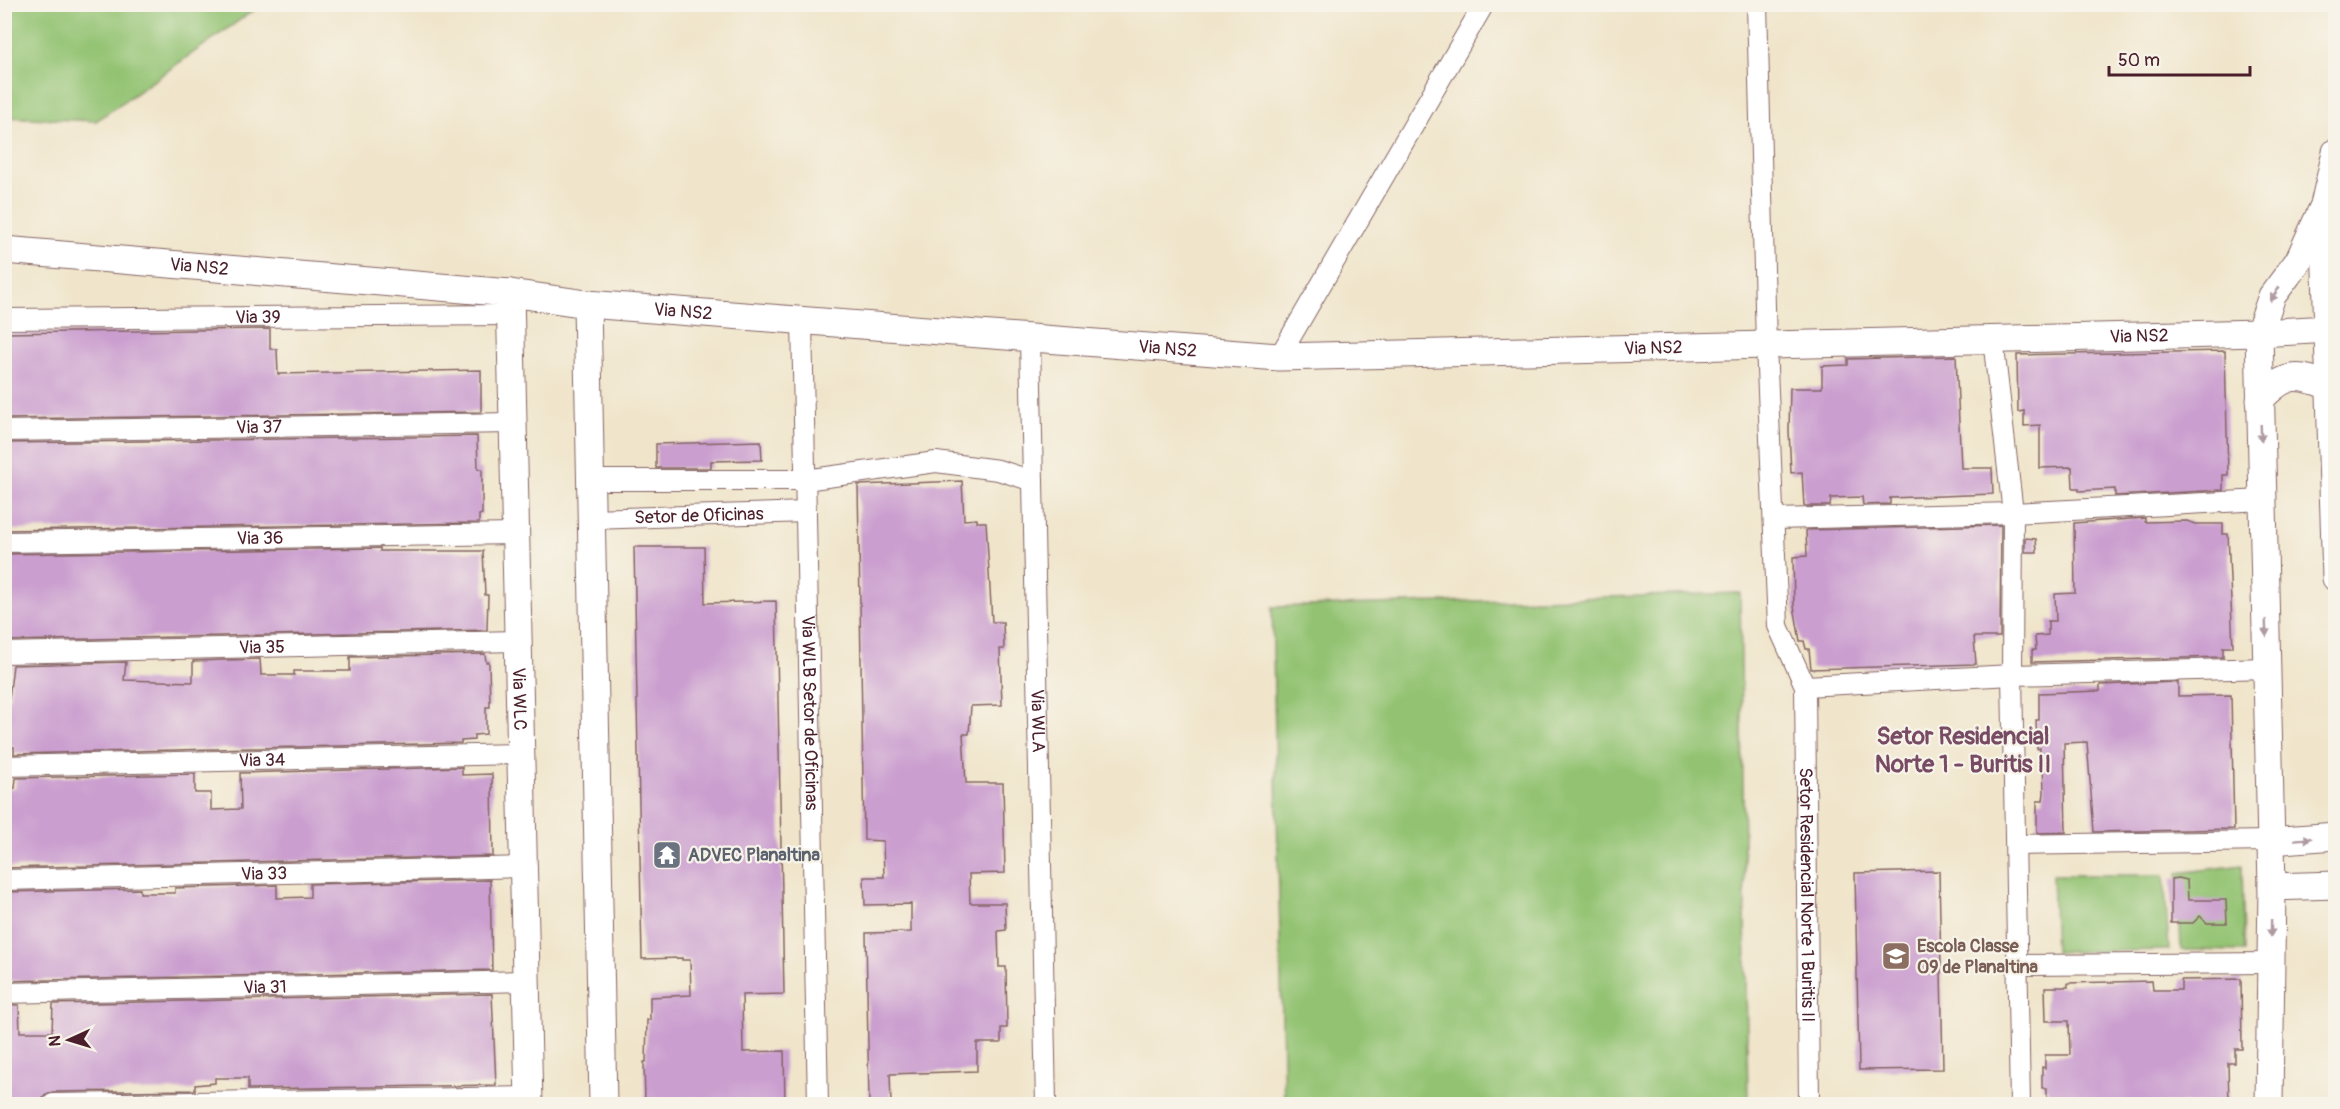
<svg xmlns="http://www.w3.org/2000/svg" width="2340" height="1109" font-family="Pangolin,sans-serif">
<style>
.green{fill:#93c372;stroke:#6e714e;stroke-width:1.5}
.building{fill:#ca9ecf}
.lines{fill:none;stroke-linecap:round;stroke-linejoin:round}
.street-casing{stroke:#846463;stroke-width:22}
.secondary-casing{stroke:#846463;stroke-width:29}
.street{stroke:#fff;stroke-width:20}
.secondary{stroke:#fff;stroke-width:27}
.oneway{fill:#ae9aa0}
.labels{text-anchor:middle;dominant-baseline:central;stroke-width:4.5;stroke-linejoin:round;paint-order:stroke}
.street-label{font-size:18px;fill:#4a1f2b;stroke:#f7f3e8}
.worship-label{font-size:18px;font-weight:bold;fill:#5b616d;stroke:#f7f3e8;text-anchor:start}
.education-label{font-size:18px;font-weight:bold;fill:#785e54;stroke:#f7f3e8;text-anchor:start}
.district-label{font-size:24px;font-weight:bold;fill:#774b64;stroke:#f7f3e8}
</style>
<rect width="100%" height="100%" fill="#f7f3e8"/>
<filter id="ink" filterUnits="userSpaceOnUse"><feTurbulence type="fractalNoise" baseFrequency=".0167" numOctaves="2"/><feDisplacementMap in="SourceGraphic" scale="12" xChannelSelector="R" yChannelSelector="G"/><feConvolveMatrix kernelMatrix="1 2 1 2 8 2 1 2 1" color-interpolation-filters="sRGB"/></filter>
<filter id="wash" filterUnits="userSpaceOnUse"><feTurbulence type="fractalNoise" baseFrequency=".008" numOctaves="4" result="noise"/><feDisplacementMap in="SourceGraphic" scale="24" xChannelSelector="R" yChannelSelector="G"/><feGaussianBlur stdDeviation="1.35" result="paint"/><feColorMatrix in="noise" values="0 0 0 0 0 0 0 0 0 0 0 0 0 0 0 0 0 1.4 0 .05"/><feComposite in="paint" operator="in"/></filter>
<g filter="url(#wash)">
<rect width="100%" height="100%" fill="#f0e5cb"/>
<!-- green -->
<g class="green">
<path d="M5 4H261V5L96 121 5 117Z"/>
<path d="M1740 593 1748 1104H1284L1272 607Z"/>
<path d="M2242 865 2244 951 2181 950 2178 873Z"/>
<path d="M2052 875H2164L2169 950 2055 952Z"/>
</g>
<g id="blocks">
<!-- building -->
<g class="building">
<path d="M270 329V349H277L278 374 481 370V412L4 419 5 333Z"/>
<path d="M2225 351 2228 475H2223V490L2115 496V489L2079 491V488H2073L2072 467 2040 468V425L2024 426V411L2018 412 2017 355Z"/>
<path d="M1956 356 1961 468H1992L1993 494 1890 498V504L1863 505 1862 497 1831 498 1830 506H1804L1802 472 1791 473 1789 430 1790 388H1822V366L1848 365V359Z"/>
<path d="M477 436 478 469H482V514L479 515V523L4 530V452H9V443Z"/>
<path d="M761 441 762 460 711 461V468H656V444Z"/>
<path d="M962 481 964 520 977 519V522H986L992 622H1003L1004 649H1000L1002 705 971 706 969 734H963L966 783H1003L1005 873 969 874 970 903H1005L1006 930 998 931 999 967H1006L1007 1028H1001V1043H977V1071L890 1074 891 1104H869L866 933 911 932V904L865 905 864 877H884L883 841 864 840 858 485Z"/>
<path d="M2145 518V522L2187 521 2196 524H2223V534H2228L2233 647H2223V657L2032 662V650H2036L2035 636 2048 635V621H2056L2055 594 2075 593 2074 523Z"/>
<path d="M2001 525 2000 637H1974L1976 664 1811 669 1809 649H1806L1804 641H1800L1794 606 1793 557 1807 556 1806 530Z"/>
<path d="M2025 538 2036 539 2037 552H2025Z"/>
<path d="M634 547H704L705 603 776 601 784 994 742 995 743 1052 784 1051 785 1104H645L644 1062H646L647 1020H650V997L691 995 690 960H682V958L642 959Z"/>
<path d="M380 548V551H483L485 595H488L487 630 4 641V554Z"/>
<path d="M485 654 486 662H489L490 707H486V734L474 735V740L461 741V743L14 754V747H4V699H9L13 665 126 662 124 680 193 682V661L260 659 261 675H294V671H350V657Z"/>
<path d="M2178 682V696L2231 695 2234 829 2094 832 2087 742 2064 743 2066 832 2037 833V801H2043L2044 793 2043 761H2040V748L2037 749 2036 720H2039V693L2100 691V685Z"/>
<path d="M462 767V775L492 774 493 856 4 868V789L15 788 16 778 195 774V793H211V810L241 809 240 773Z"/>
<path d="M1939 871 1943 1069 1859 1070 1855 873Z"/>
<path d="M2179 878 2187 880 2188 900H2226L2227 923H2207L2200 916 2193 923H2171V879Z"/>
<path d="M490 880 492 970 4 981V892L140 889V893H175V888L277 885V898L310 897V884Z"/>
<path d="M2241 979 2242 1049H2235V1063H2228L2229 1104H2047V1088H2042V1067L2045 1068V1055H2070L2069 1021H2046L2045 987H2068V983L2152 981 2153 990H2181V980Z"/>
<path d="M492 994 496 1085 248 1089V1078H215V1083L195 1085V1090L53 1092 46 1094 42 1100H4V1005H19L20 1032H52L53 1004Z"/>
</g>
</g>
</g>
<g filter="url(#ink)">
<use href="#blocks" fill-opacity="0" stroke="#846463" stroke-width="1.5"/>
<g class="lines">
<!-- street casing -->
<g class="street-casing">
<g id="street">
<path id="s1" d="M1757 4 1766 345 1778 626 1805 686 1809 1104"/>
<path id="s2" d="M4 319 511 315"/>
<path id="s3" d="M802 321 818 1104"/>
<path id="s4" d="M1030 339 1046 1104"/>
<path d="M1993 339 2013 513 2012 675 2020 1104"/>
<path d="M1279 357 1484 4"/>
<path id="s5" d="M4 431 513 423"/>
<path d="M590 480H805L936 462 998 470 1033 481"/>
<path id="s6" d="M591 519 806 512"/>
<path d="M1775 519 2013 513 2263 500"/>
<path id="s7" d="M4 542 516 534"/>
<path id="s8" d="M4 653 518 641"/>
<path d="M1805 686 2012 675 2267 668"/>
<path id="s9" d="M4 766 521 754"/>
<path d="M2016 845 2270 841"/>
<path id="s10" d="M4 880 523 867"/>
<path d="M2019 965 2270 963"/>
<path id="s11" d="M4 993 526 981"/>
<path d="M53 1104 529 1097"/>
</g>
</g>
<!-- secondary casing -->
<g class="secondary-casing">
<g id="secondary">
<path d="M2324 210 2336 578"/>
<path id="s12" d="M4 250 510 293 587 304 1279 357 2259 333 2329 329"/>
<path id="s13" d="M510 293 529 1104"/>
<path d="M587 304 603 1104"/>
<path d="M2260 400C2286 372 2297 373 2331 387"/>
<path d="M2270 841 2336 836"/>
<path d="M2272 887 2336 885"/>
<path d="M2269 1104 2272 887 2259 333 2272 296 2299 260 2324 205 2336 152"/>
</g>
</g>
<!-- street -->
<use href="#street" class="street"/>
<!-- secondary -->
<use href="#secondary" class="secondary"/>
</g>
<!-- one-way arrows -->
<defs><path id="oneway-solid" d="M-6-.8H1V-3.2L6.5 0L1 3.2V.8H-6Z" transform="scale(1.5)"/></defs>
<g class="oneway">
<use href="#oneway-solid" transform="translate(2275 294) rotate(121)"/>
<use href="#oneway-solid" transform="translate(2261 433) rotate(88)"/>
<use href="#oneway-solid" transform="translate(2266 628) rotate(88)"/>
<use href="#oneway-solid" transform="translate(2303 839) rotate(-4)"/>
<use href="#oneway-solid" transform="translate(2271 928) rotate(91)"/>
</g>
</g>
<!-- icons -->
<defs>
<g id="temple-square" transform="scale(1.5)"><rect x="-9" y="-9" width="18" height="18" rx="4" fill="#6b7280" stroke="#f7f3e8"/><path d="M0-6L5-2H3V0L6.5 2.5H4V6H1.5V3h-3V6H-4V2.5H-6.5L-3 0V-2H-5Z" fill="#fff"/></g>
<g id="school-square" transform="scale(1.5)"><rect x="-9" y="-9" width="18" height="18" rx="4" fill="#8d6e63" stroke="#f7f3e8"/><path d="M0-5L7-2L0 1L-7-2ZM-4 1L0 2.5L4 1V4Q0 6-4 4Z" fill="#fff"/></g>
</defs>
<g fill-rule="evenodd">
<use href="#temple-square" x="667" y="855"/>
<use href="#school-square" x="1896" y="956"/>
</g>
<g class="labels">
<!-- street labels -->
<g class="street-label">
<text stroke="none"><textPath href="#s12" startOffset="196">Via NS2</textPath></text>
<text stroke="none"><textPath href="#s12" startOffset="682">Via NS2</textPath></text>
<text stroke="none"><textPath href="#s2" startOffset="254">Via 39</textPath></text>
<text stroke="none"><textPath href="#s12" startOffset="2140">Via NS2</textPath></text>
<text stroke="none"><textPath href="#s12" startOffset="1168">Via NS2</textPath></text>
<text stroke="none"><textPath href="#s12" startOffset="1654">Via NS2</textPath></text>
<text stroke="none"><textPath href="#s5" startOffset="255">Via 37</textPath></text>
<text stroke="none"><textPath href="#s6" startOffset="108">Setor de Oficinas</textPath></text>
<text stroke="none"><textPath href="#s7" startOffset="256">Via 36</textPath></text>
<text stroke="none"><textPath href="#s8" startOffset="258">Via 35</textPath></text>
<text stroke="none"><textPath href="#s13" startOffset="406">Via WLC</textPath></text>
<text stroke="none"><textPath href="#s3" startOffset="392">Via WLB Setor de Oficinas</textPath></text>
<text stroke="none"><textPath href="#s4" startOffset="382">Via WLA</textPath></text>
<text stroke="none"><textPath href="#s9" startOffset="258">Via 34</textPath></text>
<text stroke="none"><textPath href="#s10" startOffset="260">Via 33</textPath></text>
<text stroke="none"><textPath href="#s1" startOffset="897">Setor Residencial Norte 1 Buritis II</textPath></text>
<text stroke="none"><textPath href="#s11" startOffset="261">Via 31</textPath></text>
</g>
<!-- worship labels -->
<g class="worship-label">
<text x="688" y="855">ADVEC Planaltina</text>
</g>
<!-- education labels -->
<g class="education-label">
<text x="1917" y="946">Escola Classe<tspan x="1917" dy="21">09 de Planaltina</tspan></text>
</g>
<!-- district labels -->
<g class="district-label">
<text x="1963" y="736">Setor Residencial<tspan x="1963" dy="28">Norte 1 - Buritis II</tspan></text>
</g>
</g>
<!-- margin -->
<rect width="2340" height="1109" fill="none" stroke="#f7f3e8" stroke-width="24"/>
<!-- north arrow -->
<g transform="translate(69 1040) rotate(266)" stroke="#f7f3e8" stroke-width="4.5" paint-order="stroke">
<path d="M0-4.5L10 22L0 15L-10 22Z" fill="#4a1f2b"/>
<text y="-9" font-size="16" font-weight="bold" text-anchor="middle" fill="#4a1f2b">N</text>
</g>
<!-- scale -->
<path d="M2109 66v9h141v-9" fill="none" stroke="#4a1f2b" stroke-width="3"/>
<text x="2118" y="66" font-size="18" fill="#4a1f2b" stroke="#f7f3e8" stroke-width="4.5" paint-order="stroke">50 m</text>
</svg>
